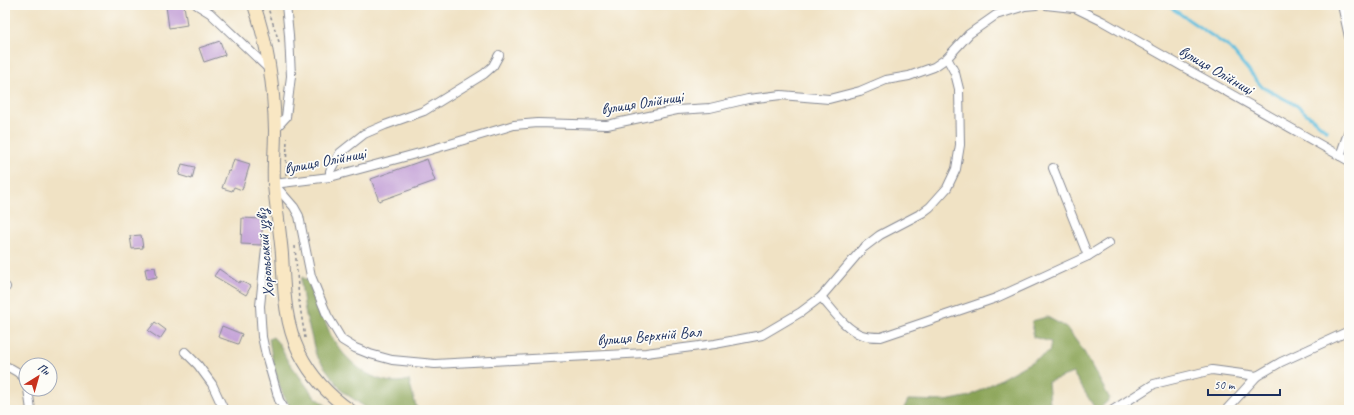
<svg xmlns="http://www.w3.org/2000/svg" width="1354" height="415" font-family="Caveat,sans-serif">
<style>
.forest{fill:#89a355;stroke:#52695a}
.lines{fill:none;stroke-linecap:round;stroke-linejoin:round}
.stream{stroke:#61bfdf;stroke-width:3}
.building{fill:#be98d4}
.minor-casing{stroke:#868891;stroke-width:10}
.secondary-casing{stroke:#868891;stroke-width:14}
.path{stroke:#868891;stroke-width:1.5;stroke-dasharray:3 3;stroke-linecap:butt}
.minor{stroke:#fff;stroke-width:8}
.secondary{stroke:#f9e7c3;stroke-width:12}
.labels{text-anchor:middle;dominant-baseline:central;stroke-width:3.5;stroke-linejoin:round;paint-order:stroke}
.street-label{font-size:16px;fill:#1b2f5e;stroke:#fdfcf7}
</style>
<rect width="100%" height="100%" fill="#fdfcf7"/>
<filter id="ink" filterUnits="userSpaceOnUse"><feTurbulence type="fractalNoise" baseFrequency=".025" numOctaves="2"/><feDisplacementMap in="SourceGraphic" scale="8" xChannelSelector="R" yChannelSelector="G"/><feConvolveMatrix kernelMatrix="1 2 1 2 8 2 1 2 1" color-interpolation-filters="sRGB"/></filter>
<filter id="wash" filterUnits="userSpaceOnUse"><feTurbulence type="fractalNoise" baseFrequency=".012" numOctaves="4" result="noise"/><feDisplacementMap in="SourceGraphic" scale="16" xChannelSelector="R" yChannelSelector="G"/><feGaussianBlur stdDeviation="0.9" result="paint"/><feColorMatrix in="noise" values="0 0 0 0 0 0 0 0 0 0 0 0 0 0 0 0 0 1.4 0 .05"/><feComposite in="paint" operator="in"/></filter>
<g filter="url(#wash)">
<rect width="100%" height="100%" fill="#f0e2c4"/>
<!-- forest -->
<g class="forest">
<path d="M302 277 307 280C314 295 320 311 327 326 329 331 331 337 335 342 350 366 380 389 409 380L417 410H369L342 391 326 369 316 355 305 311 301 283Z"/>
<path d="M1047 317 1066 327 1083 350 1110 399 1098 410H1096L1073 373 1048 382 1050 404C1038 412 1026 413 1013 405L1009 410H903L908 400 946 401 970 396 1049 352 1051 342 1033 337 1032 321Z"/>
<path d="M273 337 280 345 286 358 313 395 332 410H292C277 388 273 365 269 339Z"/>
</g>
<g class="lines">
<!-- stream -->
<path class="stream" d="M1167 5 1230 48 1262 87 1296 105 1327 131"/>
</g>
<g id="blocks">
<!-- building -->
<g class="building">
<path d="M171 5H184L187 25 169 28 166 6Z"/>
<path d="M220 41 225 55 204 62 199 48Z"/>
<path d="M234 159 250 164 242 190 234 187 232 191 222 188 228 171 230 172Z"/>
<path d="M427 159 435 181 379 201 371 179Z"/>
<path d="M182 164 195 167 192 179 179 175Z"/>
<path d="M242 218 263 219 261 245 241 244Z"/>
<path d="M141 235 143 248 132 249 130 236Z"/>
<path d="M155 267 157 277 147 279 145 269Z"/>
<path d="M219 269 239 283 240 281 251 286 246 295 214 276Z"/>
<path d="M155 322 166 330 160 339 148 331Z"/>
<path d="M222 326 242 334 238 344 218 337Z"/>
</g>
</g>
</g>
<g filter="url(#ink)">
<use href="#blocks" fill-opacity="0" stroke="#868891" stroke-width="1"/>
<g class="lines">
<!-- minor casing -->
<g class="minor-casing">
<g id="minor">
<path d="M197 5 210 13 270 70"/>
<path d="M1046 5 1073 8"/>
<path d="M1069 5 1102 21 1349 161"/>
<path d="M1342 5 1349 37"/>
<path d="M275 129 286 117 289 93 291 76 289 35 286 5"/>
<path d="M1340 156 1349 130"/>
<path d="M1053 168 1088 256"/>
<path d="M330 177V171L340 153 364 134 385 125 424 111 484 74 493 66 499 55"/>
<path d="M274 184 294 207 299 216 311 276 327 315 342 340 355 348 370 354 392 360 435 364 646 353 715 344 762 335 801 312 821 297 863 248 880 235 922 213 930 207 947 188 956 169 960 145 959 89 955 73 947 58"/>
<path d="M274 184 330 177 423 152 514 125 538 123 607 125 677 110 710 108 748 99 781 95 829 99 860 91 886 80 909 76 934 67 947 58 969 34 996 15 1025 6 1036 5"/>
<path d="M266 248 260 306 262 337 266 355 279 400 285 410"/>
<path d="M5 287H6"/>
<path d="M821 297C833 310 845 329 862 335 868 337 875 337 881 337L996 298 1088 256 1109 243"/>
<path d="M185 352 198 365 212 384 224 410"/>
<path d="M5 366C14 369 20 373 26 380"/>
<path d="M28 389 31 410"/>
<path d="M1113 410 1154 384 1212 370 1257 376 1281 362 1349 331"/>
<path d="M1226 410 1257 376"/>
</g>
</g>
<!-- secondary casing -->
<g class="secondary-casing">
<path id="secondary" d="M254 5C268 45 274 88 275 130 275 148 273 166 274 184 276 208 280 231 282 254 284 287 284 321 299 352 311 376 328 395 350 410"/>
</g>
<!-- path -->
<g class="path">
<path d="M267 5 280 45"/>
<path d="M286 175 287 138"/>
<path d="M295 246 299 300 305 338"/>
</g>
<!-- minor -->
<use href="#minor" class="minor"/>
<!-- secondary -->
<use href="#secondary" class="secondary"/>
</g>
</g>
<g class="labels">
<!-- street labels -->
<g class="street-label">
<text transform="translate(1216 70) rotate(30)">вулиця Олійниці</text>
<text transform="translate(642 103) rotate(-9)">вулиця Олійниці</text>
<text transform="translate(325 161) rotate(-11)">вулиця Олійниці</text>
<text transform="translate(265 253) rotate(-95)">Хорольський узвіз</text>
<text transform="translate(649 336) rotate(-5)">вулиця Верхній Вал</text>
</g>
</g>
<!-- margin -->
<rect width="1354" height="415" fill="none" stroke="#fdfcf7" stroke-width="20"/>
<!-- north arrow -->
<g transform="translate(38 377) rotate(37)"><circle r="19" fill="#fdfcf7" stroke="#a3aaba"/>
<path d="M0-3L7 15L0 10L-7 15Z" fill="#c8321e"/>
<text y="-6" font-size="11" font-weight="bold" text-anchor="middle" fill="#1b2f5e">Пн</text>
</g>
<!-- scale -->
<path d="M1208 389v6h72v-6" fill="none" stroke="#1b2f5e" stroke-width="2"/>
<text x="1214" y="389" font-size="12" fill="#1b2f5e" stroke="#fdfcf7" stroke-width="3" paint-order="stroke">50 m</text>
</svg>
